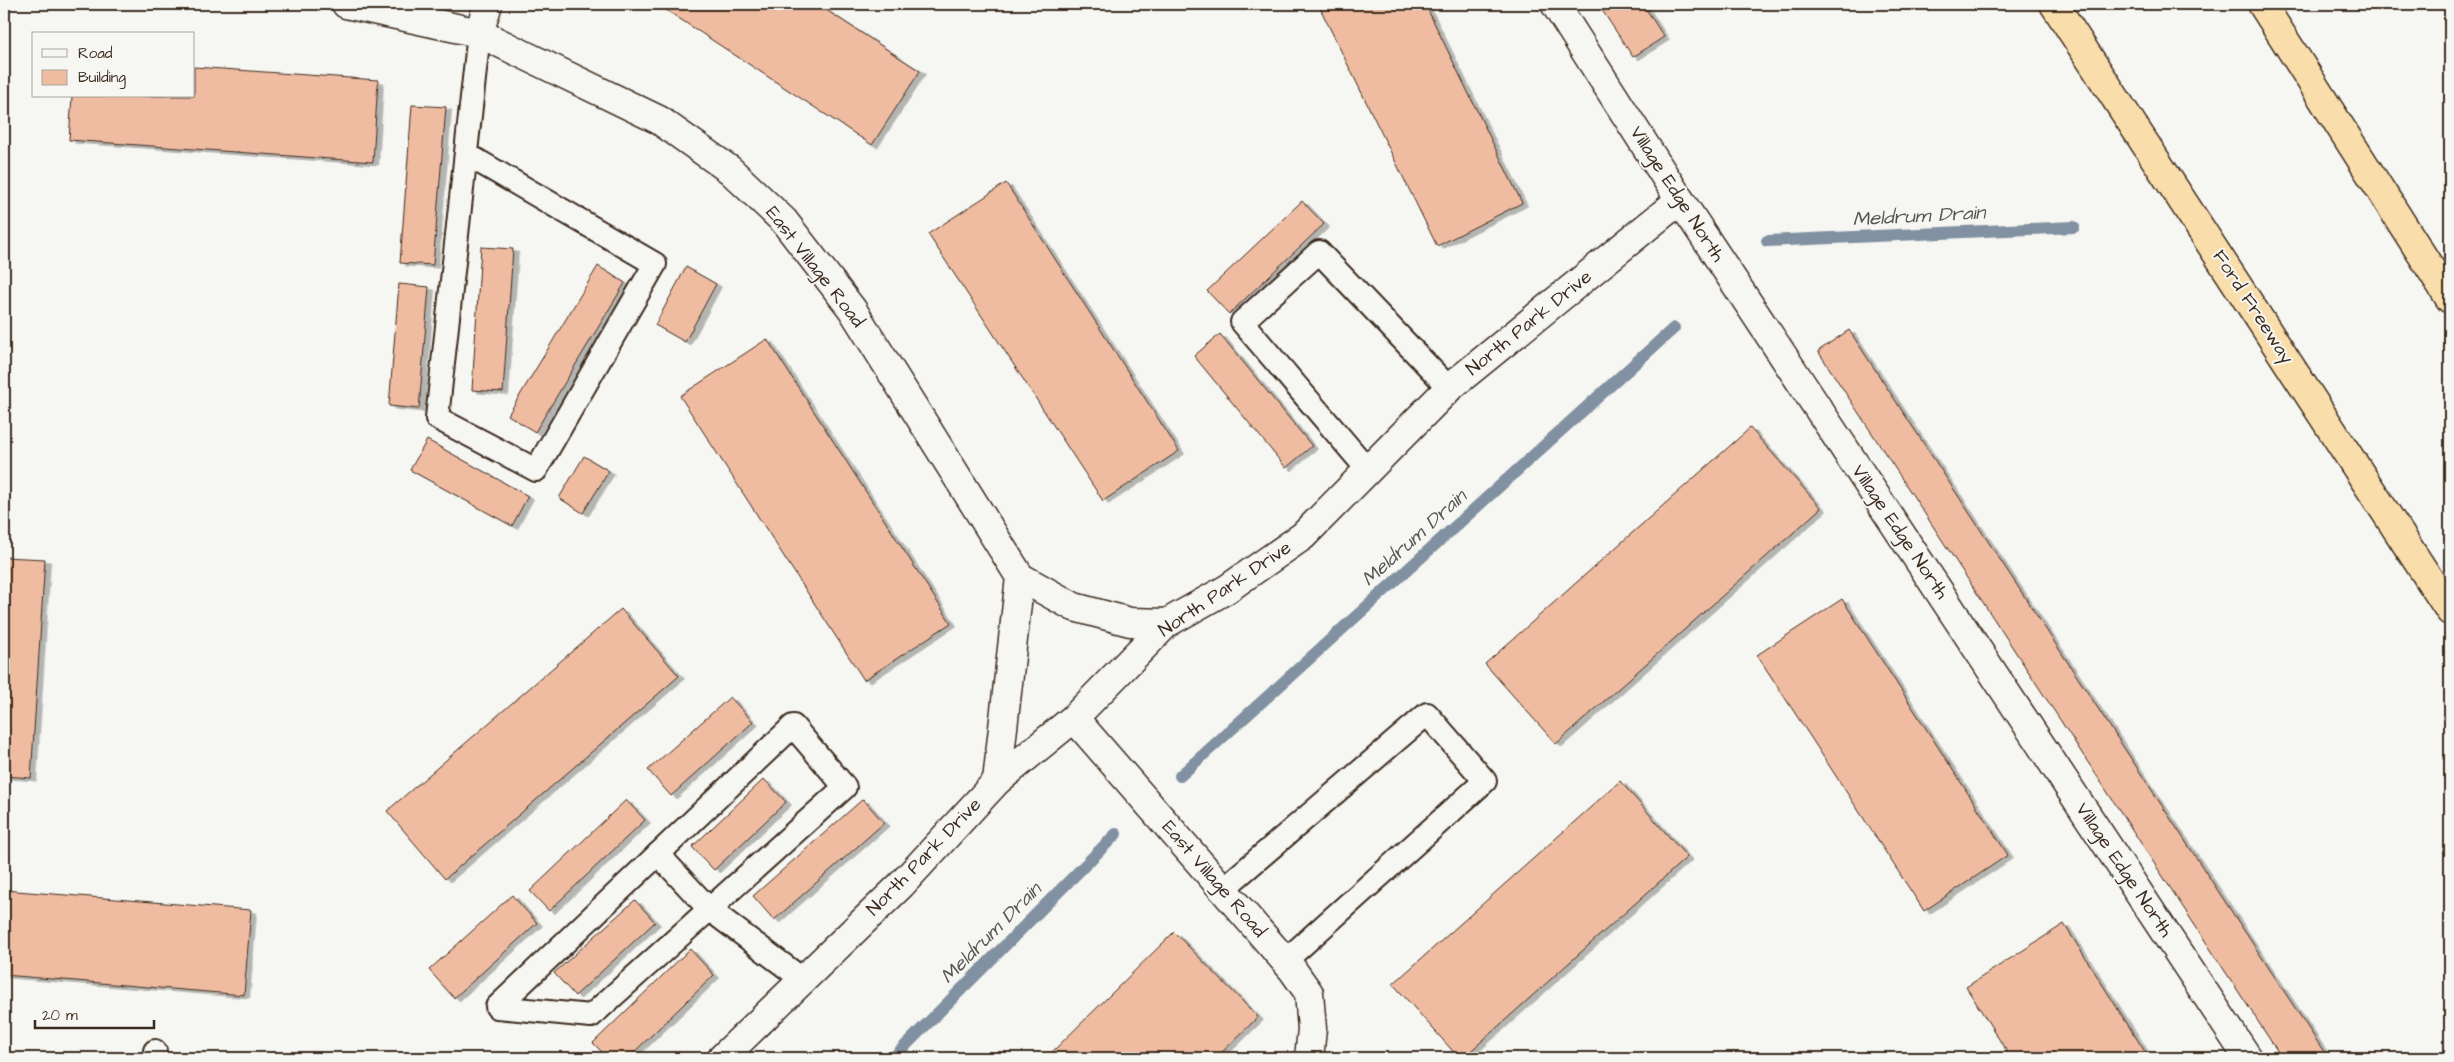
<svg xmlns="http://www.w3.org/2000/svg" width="2454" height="1062" font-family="'Architects Daughter',sans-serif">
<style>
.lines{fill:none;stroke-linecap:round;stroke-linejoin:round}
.stream{stroke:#8191a1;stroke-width:12}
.building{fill:#f0bca1;stroke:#3b2a1e;filter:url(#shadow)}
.lane-casing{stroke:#3b2a1e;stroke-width:26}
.street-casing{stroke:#3b2a1e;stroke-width:31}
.highway-casing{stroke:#3b2a1e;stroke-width:31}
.lane{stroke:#f6f6f2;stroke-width:22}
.street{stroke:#f6f6f2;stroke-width:28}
.highway{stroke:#f9deab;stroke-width:28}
.labels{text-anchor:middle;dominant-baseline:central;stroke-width:4;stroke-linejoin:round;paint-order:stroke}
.street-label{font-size:19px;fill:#3b2a1e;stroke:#f6f6f2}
.water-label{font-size:20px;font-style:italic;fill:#585555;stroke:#f6f6f2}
</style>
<defs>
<filter id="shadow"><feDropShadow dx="5.5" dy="3" stdDeviation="0" flood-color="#0004"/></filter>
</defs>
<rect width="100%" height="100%" fill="#f6f6f2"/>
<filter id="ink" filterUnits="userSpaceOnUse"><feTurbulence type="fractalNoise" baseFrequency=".02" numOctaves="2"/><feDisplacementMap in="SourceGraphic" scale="10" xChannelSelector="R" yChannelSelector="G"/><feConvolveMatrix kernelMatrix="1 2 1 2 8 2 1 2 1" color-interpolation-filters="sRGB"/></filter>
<g filter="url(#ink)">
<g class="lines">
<!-- stream -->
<g class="stream">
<path d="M1767 241 2074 227"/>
<path d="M1180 776 1674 328"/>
<path d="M893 1058 1116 834"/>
</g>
</g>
<!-- building -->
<g class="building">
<path d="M657 4H817L920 71 872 145Z"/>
<path d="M1318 4H1425L1522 203 1437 246Z"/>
<path d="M1598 4H1643L1664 37 1633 57Z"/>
<path d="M194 67 378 80 373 162 69 140 72 96H194Z"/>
<path d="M412 105 446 107 433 265 400 263Z"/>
<path d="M1006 183 1179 451 1103 501 928 234Z"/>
<path d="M1302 201 1324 224 1229 314 1207 291Z"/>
<path d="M481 247 513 249 503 392 472 390Z"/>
<path d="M598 266 625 283 535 432 508 415Z"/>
<path d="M686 267 716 284 685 342 655 325Z"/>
<path d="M399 284 429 287 419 409 389 406Z"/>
<path d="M1849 330 2328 1058H2282L1818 351Z"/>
<path d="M1220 334 1312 446 1286 468 1194 356Z"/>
<path d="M767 339 951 623 864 680 680 396Z"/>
<path d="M1750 428 1821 508 1556 744 1485 664Z"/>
<path d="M427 440 528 496 512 526 410 470Z"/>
<path d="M584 456 609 471 583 513 559 498Z"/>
<path d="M4 557 45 559 31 778 4 776Z"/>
<path d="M1842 599 2008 855 1924 911 1757 655Z"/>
<path d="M621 609 679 676 445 879 387 811Z"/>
<path d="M730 697 753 722 671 796 648 770Z"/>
<path d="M764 779 786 802 714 870 692 847Z"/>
<path d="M1620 781 1687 857 1463 1058H1459L1393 984Z"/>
<path d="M863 799 884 823 774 920 753 896Z"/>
<path d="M626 800 645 820 549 911 530 891Z"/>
<path d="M4 890 251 910 244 995 4 975Z"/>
<path d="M512 895 537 923 454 998 429 970Z"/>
<path d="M635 900 655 922 575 996 554 973Z"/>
<path d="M2064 924 2149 1058H2011L1966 987Z"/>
<path d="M1174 932 1258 1017 1216 1058H1046Z"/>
<path d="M690 949 714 975 628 1058H608L593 1043Z"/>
</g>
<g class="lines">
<!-- lane casing -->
<g class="lane-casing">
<g id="lane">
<path d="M466 154 655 264 536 470 437 418 479 33"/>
<path d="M1368 470 1242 322 1319 252 1449 388"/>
<path d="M793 726 845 787 591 1016 497 1007Z"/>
<path d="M658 854 709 909 802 979"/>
<path d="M1223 889 1427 714 1485 781 1285 961"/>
<path d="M154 1058 155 1051"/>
</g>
</g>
<!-- street casing -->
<g class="street-casing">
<g id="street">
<path d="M346 4 479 33 659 120 730 170 784 221 852 309 1020 577 997 781"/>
<path d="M1555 4 1680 200 2248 1058"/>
<path d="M479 33 488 4"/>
<path d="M1020 577 1074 607 1130 622 1167 623"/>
<path d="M1074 718 1292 969 1309 993 1312 1029 1309 1058"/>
<path d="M722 1058 901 885 997 781 1074 718 1167 623 1227 589 1303 536 1449 388 1680 200"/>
</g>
</g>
<!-- highway casing -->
<g class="highway-casing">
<g id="highway">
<path d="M2054 4 2450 611"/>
<path d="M2262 4 2450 299"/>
</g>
</g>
<!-- lane -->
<use href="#lane" class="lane"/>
<!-- street -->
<use href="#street" class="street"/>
<!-- highway -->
<use href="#highway" class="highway"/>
</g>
</g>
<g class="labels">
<!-- street labels -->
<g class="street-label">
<text transform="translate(1677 194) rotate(57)">Village Edge North</text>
<text transform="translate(815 267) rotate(52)">East Village Road</text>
<text transform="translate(2253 307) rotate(57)">Ford Freeway</text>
<text transform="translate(1529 323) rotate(-39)">North Park Drive</text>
<text transform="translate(1900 532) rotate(56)">Village Edge North</text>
<text transform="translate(1225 589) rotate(-34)">North Park Drive</text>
<text transform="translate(924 857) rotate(-46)">North Park Drive</text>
<text transform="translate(2124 870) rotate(56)">Village Edge North</text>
<text transform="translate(1214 879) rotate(49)">East Village Road</text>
</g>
<!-- water labels -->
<g class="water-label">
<text transform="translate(1919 216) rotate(-3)">Meldrum Drain</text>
<text transform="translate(1414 538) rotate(-42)">Meldrum Drain</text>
<text transform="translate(991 933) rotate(-45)">Meldrum Drain</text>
</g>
</g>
<!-- margin -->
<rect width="2454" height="1062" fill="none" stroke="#f6f6f2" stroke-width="20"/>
<rect x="10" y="10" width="2434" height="1042" fill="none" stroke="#3b2a1e" stroke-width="2" filter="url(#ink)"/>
<!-- legend -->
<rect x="32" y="32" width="162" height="65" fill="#f6f6f2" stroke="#aba49d"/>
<rect x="42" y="49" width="25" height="8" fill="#f6f6f2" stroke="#aba49d"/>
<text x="78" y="58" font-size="15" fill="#3b2a1e">Road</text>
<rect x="42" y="70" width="25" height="15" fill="#f0bca1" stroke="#aba49d"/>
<text x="78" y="82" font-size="15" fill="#3b2a1e">Building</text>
<!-- scale -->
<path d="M35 1020v8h119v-8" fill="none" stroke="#3b2a1e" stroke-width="2.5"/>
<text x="42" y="1020" font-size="15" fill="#3b2a1e" stroke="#f6f6f2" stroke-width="4" paint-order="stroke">20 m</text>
</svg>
